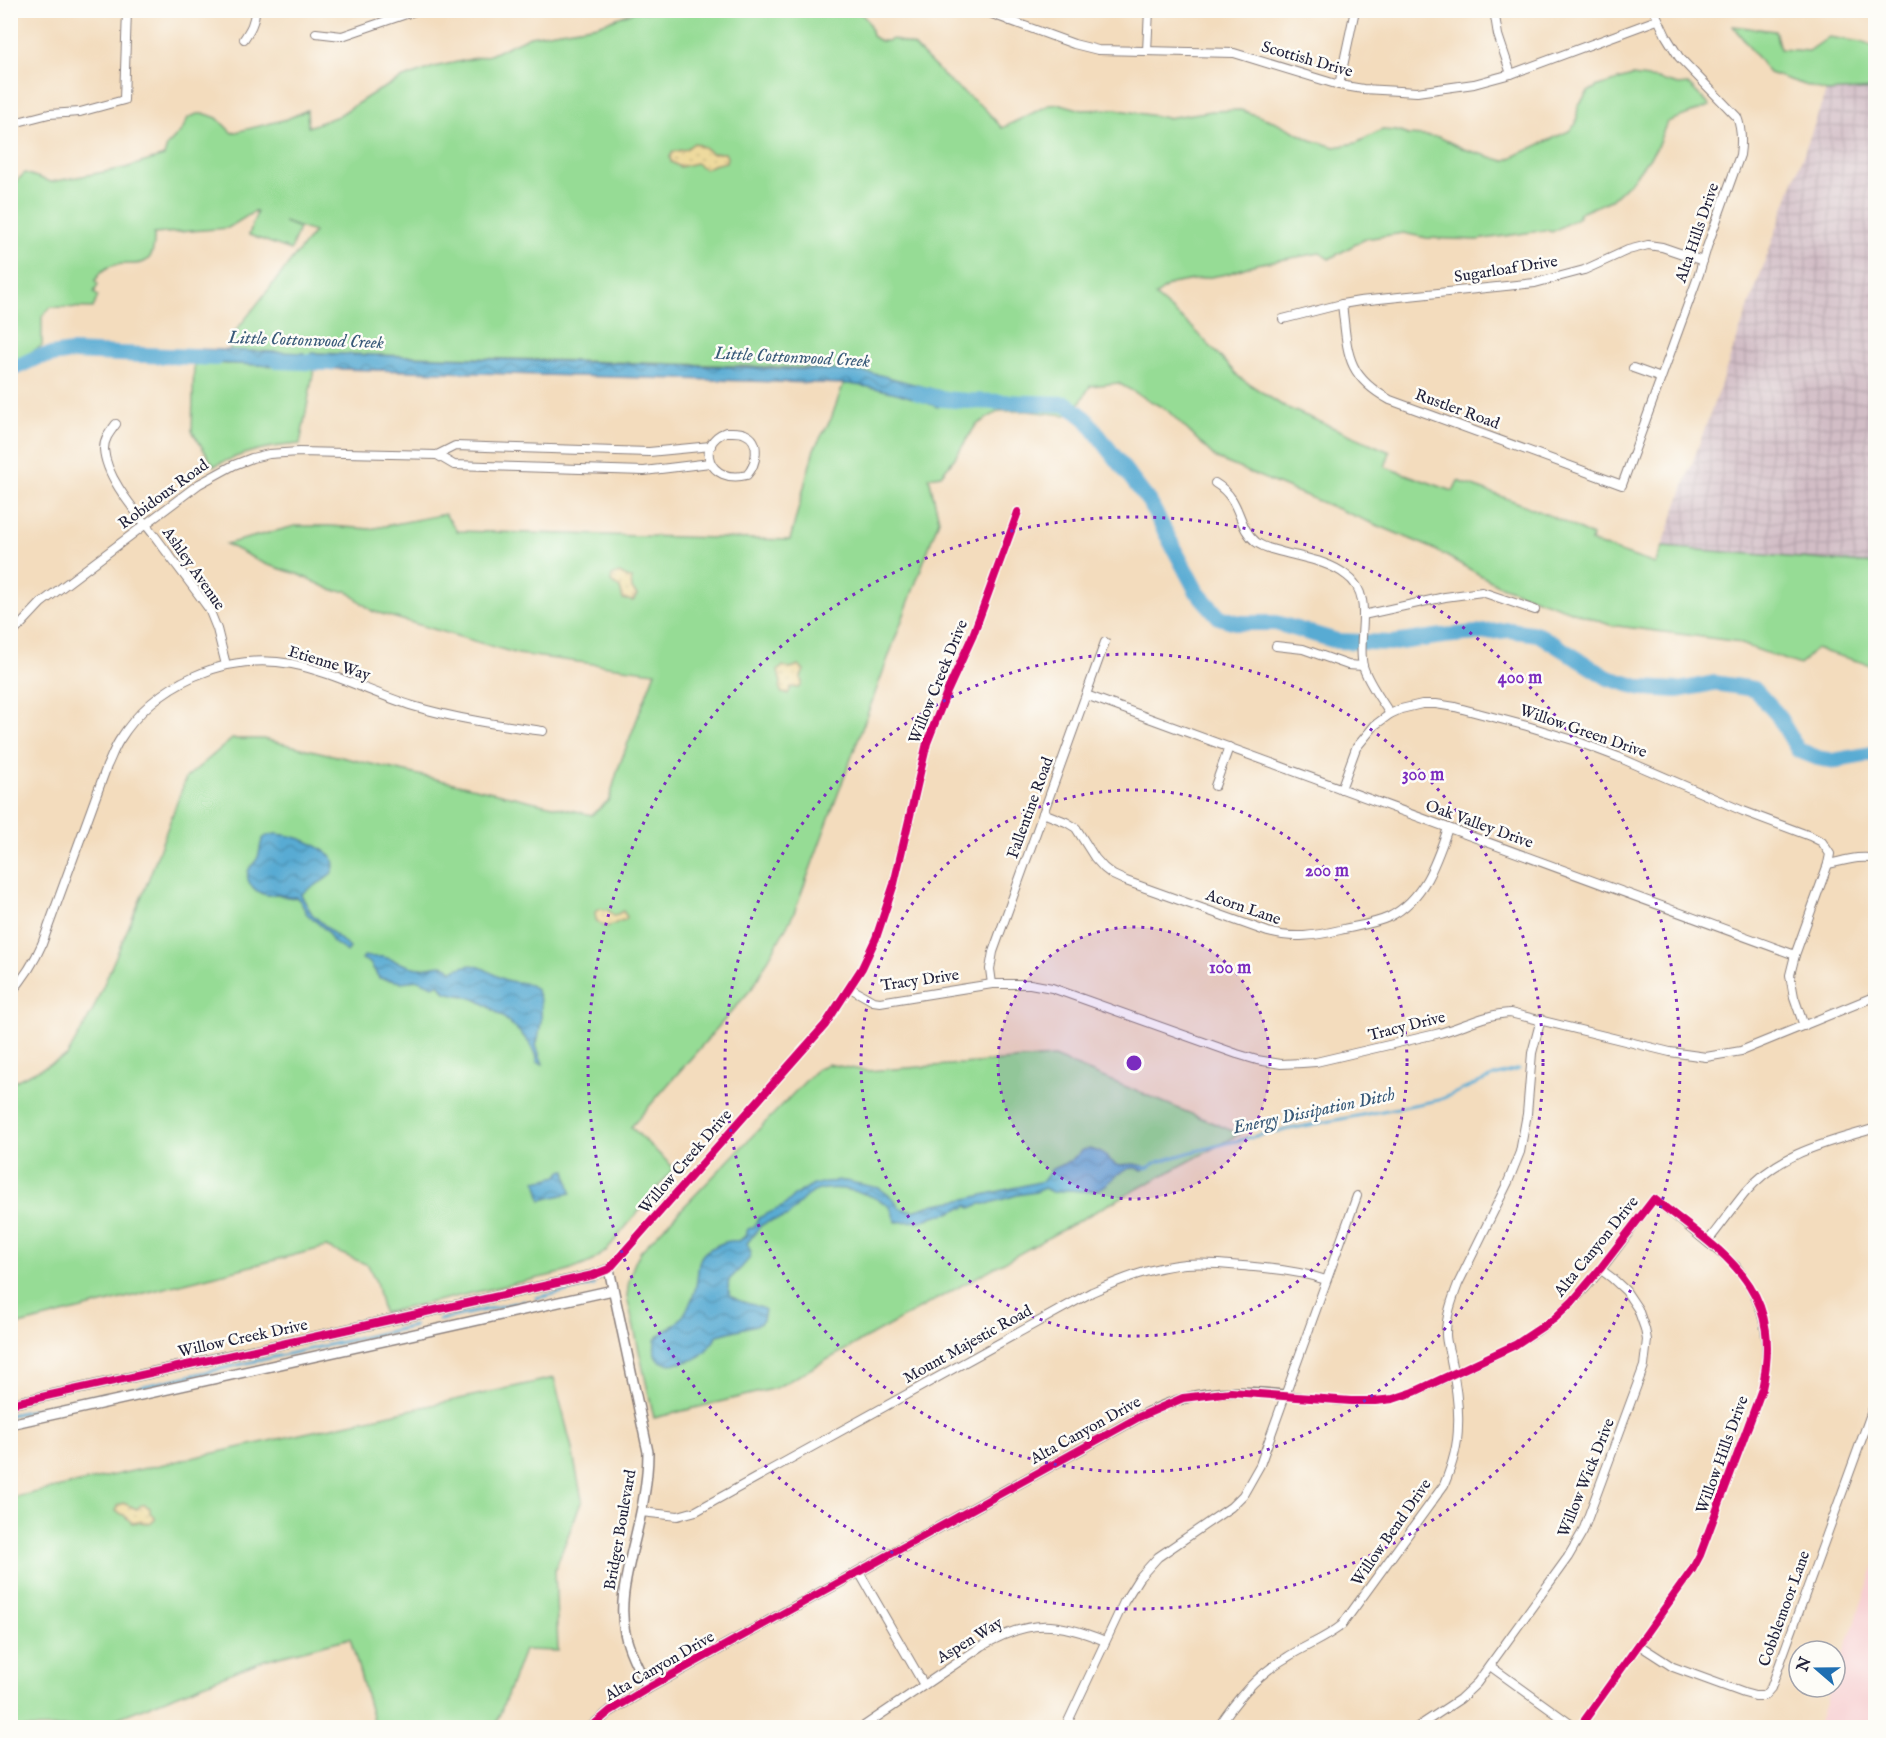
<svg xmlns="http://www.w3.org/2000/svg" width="1886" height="1738" font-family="'IM FELL English',serif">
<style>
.built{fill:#f7cfd2}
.industrial{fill:url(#industrial-grid)}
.grass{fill:#96dc95;stroke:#5c7f68;stroke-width:1.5}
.sand{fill:url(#sand-dots);stroke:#887e6c;stroke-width:1.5}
.water{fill:url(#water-waves);stroke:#3d6687;stroke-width:1.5}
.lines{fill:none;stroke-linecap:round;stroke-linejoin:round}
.stream{stroke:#58abd3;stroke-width:3}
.river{stroke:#58abd3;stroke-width:16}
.minor-casing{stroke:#8a7f7c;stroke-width:10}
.tertiary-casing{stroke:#8a7f7c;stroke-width:12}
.minor{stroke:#fff;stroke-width:8}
.tertiary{stroke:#fff;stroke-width:9}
.cycleway-casing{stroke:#fdfcf7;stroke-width:11}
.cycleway{stroke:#d6006c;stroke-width:8}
.ring{fill:none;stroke:#7b2cbf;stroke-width:3;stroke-dasharray:3 6}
.labels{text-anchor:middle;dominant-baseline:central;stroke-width:5;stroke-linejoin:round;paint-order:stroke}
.street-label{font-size:16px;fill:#22223b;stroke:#fdfcf7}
.water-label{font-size:18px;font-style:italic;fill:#385978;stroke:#fdfcf7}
.centre{fill:#7b2cbf;stroke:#fdfcf7;stroke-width:3}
.ring-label{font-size:18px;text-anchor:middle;font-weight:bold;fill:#7b2cbf;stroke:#fdfcf7;stroke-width:5;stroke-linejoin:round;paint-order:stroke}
</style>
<defs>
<pattern id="industrial-grid" width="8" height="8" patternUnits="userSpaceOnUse" patternTransform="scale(1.5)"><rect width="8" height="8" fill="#d2bdc6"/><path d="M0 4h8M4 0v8" fill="none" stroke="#b4a2ab"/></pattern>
<pattern id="sand-dots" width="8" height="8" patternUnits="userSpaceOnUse" patternTransform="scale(1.5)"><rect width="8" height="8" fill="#eeda9e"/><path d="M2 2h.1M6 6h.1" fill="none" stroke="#ccbb89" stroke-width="1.8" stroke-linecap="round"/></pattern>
<pattern id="water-waves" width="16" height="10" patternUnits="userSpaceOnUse" patternTransform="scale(1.5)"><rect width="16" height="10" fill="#58abd3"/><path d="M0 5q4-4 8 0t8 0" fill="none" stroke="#488bac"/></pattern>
</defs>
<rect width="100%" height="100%" fill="#fdfcf7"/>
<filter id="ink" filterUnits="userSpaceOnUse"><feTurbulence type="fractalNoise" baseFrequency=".0167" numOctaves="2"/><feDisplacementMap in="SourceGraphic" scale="12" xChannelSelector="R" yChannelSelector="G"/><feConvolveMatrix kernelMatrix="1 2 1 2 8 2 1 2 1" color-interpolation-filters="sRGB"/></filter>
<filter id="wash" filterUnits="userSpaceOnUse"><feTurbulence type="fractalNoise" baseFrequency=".008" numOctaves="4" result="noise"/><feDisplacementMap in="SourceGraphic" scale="24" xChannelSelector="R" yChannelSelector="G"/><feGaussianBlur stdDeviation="1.35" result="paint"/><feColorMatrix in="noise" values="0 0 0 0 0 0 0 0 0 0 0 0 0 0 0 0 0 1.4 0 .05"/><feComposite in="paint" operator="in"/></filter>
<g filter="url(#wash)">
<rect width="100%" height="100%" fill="#f3dcbd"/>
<!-- built -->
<path class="built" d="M1875 1565V1727H1817L1831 1687H1835V1677Z"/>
<!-- industrial -->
<path class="industrial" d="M1875 89V564L1662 547 1826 92Z"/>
<!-- grass -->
<g class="grass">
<path d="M655 10H815L814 12C819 13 825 14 829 14 830 14 837 11 838 11 858 7 870 16 872 36L880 41H888L893 39 914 46 951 83 984 108 1002 128 1049 105 1061 104 1082 110 1114 109 1167 118 1212 111 1241 110 1276 122 1311 140 1335 147 1356 143 1382 130 1397 131 1408 135 1439 137 1464 149 1504 161 1569 131 1576 124 1578 106 1588 92 1598 86 1632 76 1657 79 1678 85 1688 84 1710 106 1667 122 1656 149 1632 180 1611 200 1578 214 1579 217 1552 232 1546 230 1477 240 1427 238 1403 233 1365 239 1329 259 1320 253 1256 264 1227 274 1171 284 1155 296 1193 328 1240 378 1283 406 1390 452 1385 467 1453 491 1458 481C1504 497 1549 513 1592 536L1591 542 1655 564 1662 547 1875 564V666L1815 649 1800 665 1733 641 1610 625 1498 585 1432 548 1217 459 1167 410 1118 383 1090 386 1080 403 1066 415 1027 411H999L976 425 954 459 941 475 929 477 939 520 794 913 753 987 631 1127 674 1168 606 1251 591 1262 566 1272 383 1313 376 1282 368 1265 326 1247 11 1327V1083L67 1056 92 1012 146 886 186 778 232 739H263L592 815 609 800 618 769 655 672 518 654 372 611 347 591H334L300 575 265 564 226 544 295 526H330L370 529 445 514 457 531 790 540 814 449 831 419 848 371 811 368 317 353 300 444C264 447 247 451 214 466L192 431 194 362 229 364 231 337 314 232 284 222 299 228 291 250 249 235 257 212 255 211 228 228 154 234C156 281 125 254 104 270 100 272 98 277 95 281L98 284 94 293 98 296 93 308 51 307 42 316V346L11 364V186L25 173 51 182 125 168 164 156 167 146 182 130 188 118 197 114H206L217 118 232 133 287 119 307 110 308 127 338 116 372 94 401 79 434 67 490 55 530 36 598 25 636 11 648 12Z"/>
<path d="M1733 26 1775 31 1780 49 1809 51 1829 37 1861 42 1875 47V89L1826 92 1769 73Z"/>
<path d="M1054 1057 1240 1134 1109 1204 776 1388 654 1418 627 1297C628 1281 632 1265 641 1251L817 1069 827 1064 867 1071Z"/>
<path d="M554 1378 571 1444 582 1500 555 1569 558 1651 524 1650 495 1727H375L350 1638 264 1660 95 1727 11 1728 10 1498Z"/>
</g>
<!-- sand -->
<g class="sand">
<path d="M694 143 705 148 711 153H725L727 157 726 162 713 165 705 169 696 163 680 167 671 162 670 157 673 152 686 149Z"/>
<path d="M619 573 631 579 632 589 637 595 633 601 623 599 620 588 611 582 612 576Z"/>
<path d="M798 665 804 670 801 677 802 683 801 686 798 688 791 687 788 694 782 693 780 689 781 683 778 671 783 666 791 669Z"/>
<path d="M599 909 608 910 614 916 623 911 627 917 625 920C613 921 609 934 596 920L595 912Z"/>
<path d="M123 1503 137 1509 141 1505H145L150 1508V1513L155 1517V1520L150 1524 141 1522 132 1523 124 1515 116 1511 117 1506Z"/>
</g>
<!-- water -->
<g class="water">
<path d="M194 349 304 353 299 367 194 362Z"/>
<path d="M311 353 853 371 876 374 940 391 938 407C909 395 880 388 849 384L307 368Z"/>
<path d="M276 834C299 836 315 843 332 857 342 880 311 883 301 895L312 914 350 948 347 952 333 942 327 931 307 914 300 901 296 897C289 899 284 896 277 894 274 894 271 895 268 895 258 894 245 884 248 872 249 866 256 863 258 857 263 843 257 836 276 834Z"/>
<path d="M364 956C371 958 377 956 383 957 396 960 408 968 421 968 432 968 445 960 452 971 478 959 480 968 503 979 511 983 521 981 530 985 547 993 541 1031 536 1045L543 1064 537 1062C539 1043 494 1008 477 1000 467 996 456 995 445 992L439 983 433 986 419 980 401 982 379 978 370 963 362 959Z"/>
<path d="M1089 1149 1100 1152 1116 1165 1134 1164 1144 1166 1145 1168 1143 1170C1121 1161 1114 1183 1099 1189 1088 1194 1078 1190 1067 1190 1062 1191 1057 1193 1052 1192 1049 1191 1047 1189 1044 1188L1036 1192 1017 1195 987 1204H980L971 1208 967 1206 964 1208H960L949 1213 933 1216 923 1221 896 1222C892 1217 894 1210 888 1206 869 1191 826 1181 807 1196 800 1201 795 1210 788 1216 781 1220 769 1220 762 1225 757 1229 752 1238 747 1243L751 1252 749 1259 742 1267 729 1280C723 1306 752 1300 765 1310L763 1320 759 1324 718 1335C712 1344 705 1354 695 1359 684 1363 660 1369 655 1354 654 1350 655 1344 655 1340 665 1329 679 1325 686 1311 691 1303 696 1290 697 1280 699 1262 697 1254 716 1246 723 1242 731 1240 739 1241L745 1236 748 1229 754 1227 758 1218 784 1206 794 1196 810 1186 825 1182 845 1181 879 1188 894 1199 900 1208 913 1211 935 1204 966 1199 1043 1181 1052 1169 1070 1161 1083 1150Z"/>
<path d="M566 1170 571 1193 541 1200 536 1181 558 1176 561 1171Z"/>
</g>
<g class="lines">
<!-- stream -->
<g class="stream">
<path d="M1142 1167 1147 1168 1158 1162 1188 1153 1264 1134 1439 1100 1494 1076 1519 1069"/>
<path d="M536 1298 594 1285"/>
<path d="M439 1320 524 1301"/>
<path d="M130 1389 414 1326"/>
<path d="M10 1415 105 1394"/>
</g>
<!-- river -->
<g class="river">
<path d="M278 361 330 363"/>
<path d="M10 370 38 357 72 352 216 358"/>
<path d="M918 393 942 399 968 401 1067 404 1086 419 1150 503 1197 592 1219 617 1239 623H1276L1337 641 1393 643 1443 636 1509 630 1538 634 1608 678 1642 688 1678 690 1714 683 1754 689 1777 714 1798 750 1818 758 1832 761 1871 754 1876 755"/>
</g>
</g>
</g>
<g filter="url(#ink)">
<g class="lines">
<!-- minor casing -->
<g class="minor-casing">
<g id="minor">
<path d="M981 10 1074 44 1098 50 1234 53 1339 85 1363 89 1417 92 1474 84 1511 74 1657 20"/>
<path d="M1494 10 1498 35 1511 74"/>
<path d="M1009 21 1012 10"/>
<path d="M316 33 342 36 418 10"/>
<path d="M244 39C250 30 255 22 255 10"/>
<path d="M1147 51 1149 10"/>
<path d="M1339 85 1355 10"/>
<path d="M10 124 49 114 80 112 124 100 127 10"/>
<path d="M1342 304C1348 351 1344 375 1390 400L1622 485 1699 274 1707 247 1740 155C1742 141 1742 130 1737 117L1679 57 1666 36 1654 10"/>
<path d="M1283 319 1342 304 1360 301 1535 283 1584 270 1628 250 1648 245 1662 247 1703 261"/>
<path d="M1633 368 1661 378"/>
<path d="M116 424C110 432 104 439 104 449 106 480 139 515 157 539 174 562 192 585 209 609L217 629 226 665"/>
<path d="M726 432C732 432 740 431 745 434 762 441 756 465 747 475 708 485 695 443 726 432Z"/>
<path d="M437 455 454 465 644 471 710 463"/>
<path d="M1215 483C1243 500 1236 526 1256 542 1263 548 1273 549 1282 552 1303 558 1328 561 1346 575 1376 596 1356 636 1363 666 1368 683 1381 699 1390 714"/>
<path d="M1363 615 1445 597 1482 592 1535 610"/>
<path d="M10 636 41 603 199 484 234 465 252 458 269 454 299 452 437 455 455 446 649 452 711 446"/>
<path d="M1276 646 1303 649 1348 665 1363 666"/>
<path d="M1086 695 1795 955"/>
<path d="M1215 786 1229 747"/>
<path d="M1341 789 1356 748 1375 725 1390 714 1401 709 1422 704H1436L1455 707 1527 726 1573 740 1618 757 1743 811 1810 836 1822 842 1830 854 1828 864 1795 955 1790 975 1794 997 1804 1026"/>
<path d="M1043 813 1066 822 1076 828 1095 858 1104 868 1113 875 1126 881 1268 932C1293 939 1315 936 1340 930 1356 926 1374 924 1389 917 1424 899 1436 863 1448 828"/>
<path d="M1828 864C1844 861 1860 855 1876 859"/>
<path d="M992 984 990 969 993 952 1105 642"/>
<path d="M850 988 873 1001 880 1002 992 984H1030L1052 988 1237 1054 1257 1060 1281 1064 1302 1063 1316 1062 1436 1034C1461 1028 1484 1014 1510 1013L1670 1052 1706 1057 1741 1051 1876 996"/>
<path d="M10 994C24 978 34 963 42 944L107 766C111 758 114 749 119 741 155 683 225 652 292 664 332 672 374 694 413 706 456 719 500 725 543 731"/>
<path d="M1708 1241C1720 1226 1732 1209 1745 1193 1780 1152 1826 1143 1876 1128"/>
<path d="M609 1269 825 1025 862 968 876 938 894 884 927 743 947 692 973 635 1018 512"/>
<path d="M1284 1395C1314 1398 1345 1403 1375 1401 1404 1400 1430 1385 1456 1373 1490 1357 1526 1342 1555 1318 1594 1285 1623 1239 1654 1199L1736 1266C1766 1304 1772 1342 1762 1389L1700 1555 1692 1570 1579 1728"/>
<path d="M641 1512 678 1516 696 1511 1092 1292C1122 1279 1152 1267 1185 1264 1208 1262 1231 1265 1254 1267 1279 1269 1302 1272 1326 1280"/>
<path d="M859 1572 924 1685"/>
<path d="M1639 1645 1673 1667 1744 1693 1755 1696H1764L1771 1688 1876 1400"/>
<path d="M1490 1666 1576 1728"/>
<path d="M861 1728 982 1646C1029 1619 1056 1621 1105 1641"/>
<path d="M1065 1728 1124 1602 1139 1578 1158 1557 1231 1507 1243 1495 1260 1465 1357 1196"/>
<path d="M1218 1728C1235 1701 1258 1674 1286 1658 1304 1646 1325 1639 1342 1625L1444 1485C1452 1466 1458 1447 1458 1426 1459 1408 1455 1380 1451 1361 1450 1352 1446 1344 1446 1334 1446 1316 1452 1300 1458 1284L1508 1182 1520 1152 1527 1114 1532 1053 1541 1019"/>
<path d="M1416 1728 1460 1699 1477 1683 1568 1557 1583 1531 1644 1366 1647 1340 1645 1329 1638 1309 1626 1291 1612 1278 1600 1269"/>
</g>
</g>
<!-- tertiary casing -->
<g class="tertiary-casing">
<g id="tertiary">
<path d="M10 1404 593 1275 609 1269 648 1452C648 1486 640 1519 632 1551 626 1578 619 1605 625 1633 629 1652 639 1670 648 1688"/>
<path d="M10 1424 613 1290"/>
<path d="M590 1728 610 1711 648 1688 1139 1417C1153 1410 1168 1403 1182 1399 1215 1389 1250 1392 1284 1395"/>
</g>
</g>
<!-- minor -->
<use href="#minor" class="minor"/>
<!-- tertiary -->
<use href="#tertiary" class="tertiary"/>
<!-- cycleway casing -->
<g class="cycleway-casing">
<g id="cycleway">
<path d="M10 1404 593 1275 609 1269 825 1025 862 968 876 938 894 884 927 743 947 692 973 635 1018 512"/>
<path d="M590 1728 610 1711 648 1688 1139 1417 1183 1398 1231 1392 1351 1401H1375L1393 1399 1414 1392 1515 1345 1554 1319 1572 1302 1600 1269 1654 1199C1725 1255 1785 1286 1762 1389L1700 1555 1692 1570 1579 1728"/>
</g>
</g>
<!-- cycleway -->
<use href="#cycleway" class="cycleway"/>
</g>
</g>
<!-- distance rings -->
<circle cx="1134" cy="1063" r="136" fill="#7b2cbf" fill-opacity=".12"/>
<g class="ring">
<circle cx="1134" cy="1063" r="136"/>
<circle cx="1134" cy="1063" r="273"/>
<circle cx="1134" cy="1063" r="409"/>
<circle cx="1134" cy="1063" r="546"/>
</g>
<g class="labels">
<!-- street labels -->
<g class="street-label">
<text transform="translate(1307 60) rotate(16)">Scottish Drive</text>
<text transform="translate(1698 233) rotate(-71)">Alta Hills Drive</text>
<text transform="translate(1506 270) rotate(-9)">Sugarloaf Drive</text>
<text transform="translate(1457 410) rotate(20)">Rustler Road</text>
<text transform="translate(164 495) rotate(-36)">Robidoux Road</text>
<text transform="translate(193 569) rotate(55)">Ashley Avenue</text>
<text transform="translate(329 664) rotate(17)">Etienne Way</text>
<text transform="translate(939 682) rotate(-68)">Willow Creek Drive</text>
<text transform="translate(1583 732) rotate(19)">Willow Green Drive</text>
<text transform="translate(1031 808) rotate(-70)">Fallentine Road</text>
<text transform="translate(1479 825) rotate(20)">Oak Valley Drive</text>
<text transform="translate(1243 908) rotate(19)">Acorn Lane</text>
<text transform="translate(920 981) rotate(-8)">Tracy Drive</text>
<text transform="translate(1407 1027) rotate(-14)">Tracy Drive</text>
<text transform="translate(686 1162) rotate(-49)">Willow Creek Drive</text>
<text transform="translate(1597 1247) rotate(-51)">Alta Canyon Drive</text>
<text transform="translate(243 1339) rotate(-12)">Willow Creek Drive</text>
<text transform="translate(968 1345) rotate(-29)">Mount Majestic Road</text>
<text transform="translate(1086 1431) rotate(-29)">Alta Canyon Drive</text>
<text transform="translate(1723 1455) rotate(-70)">Willow Hills Drive</text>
<text transform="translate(1587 1478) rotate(-68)">Willow Wick Drive</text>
<text transform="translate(621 1530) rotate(-80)">Bridger Boulevard</text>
<text transform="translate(1392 1533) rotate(-55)">Willow Bend Drive</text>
<text transform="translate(1785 1609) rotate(-70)">Cobblemoor Lane</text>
<text transform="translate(970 1641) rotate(-31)">Aspen Way</text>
<text transform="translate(660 1667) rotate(-30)">Alta Canyon Drive</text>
</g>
<!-- water labels -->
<g class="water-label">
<text transform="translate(306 341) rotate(2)">Little Cottonwood Creek</text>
<text transform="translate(792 358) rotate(3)">Little Cottonwood Creek</text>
<text transform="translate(1314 1112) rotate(-12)">Energy Dissipation Ditch</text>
</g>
</g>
<circle cx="1134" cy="1063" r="9" class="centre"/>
<g class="ring-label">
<text x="1520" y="683">400 m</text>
<text x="1423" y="780">300 m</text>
<text x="1327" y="876">200 m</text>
<text x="1230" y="973">100 m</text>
</g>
<!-- margin -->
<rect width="1886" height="1738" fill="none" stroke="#fdfcf7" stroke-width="36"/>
<!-- north arrow -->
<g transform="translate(1817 1669) rotate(290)"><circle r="28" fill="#fdfcf7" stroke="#a5a5ac" stroke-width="1.5"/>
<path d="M0-4.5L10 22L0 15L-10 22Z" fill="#1f6fb2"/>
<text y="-9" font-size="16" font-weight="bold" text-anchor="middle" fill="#22223b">N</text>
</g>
</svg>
